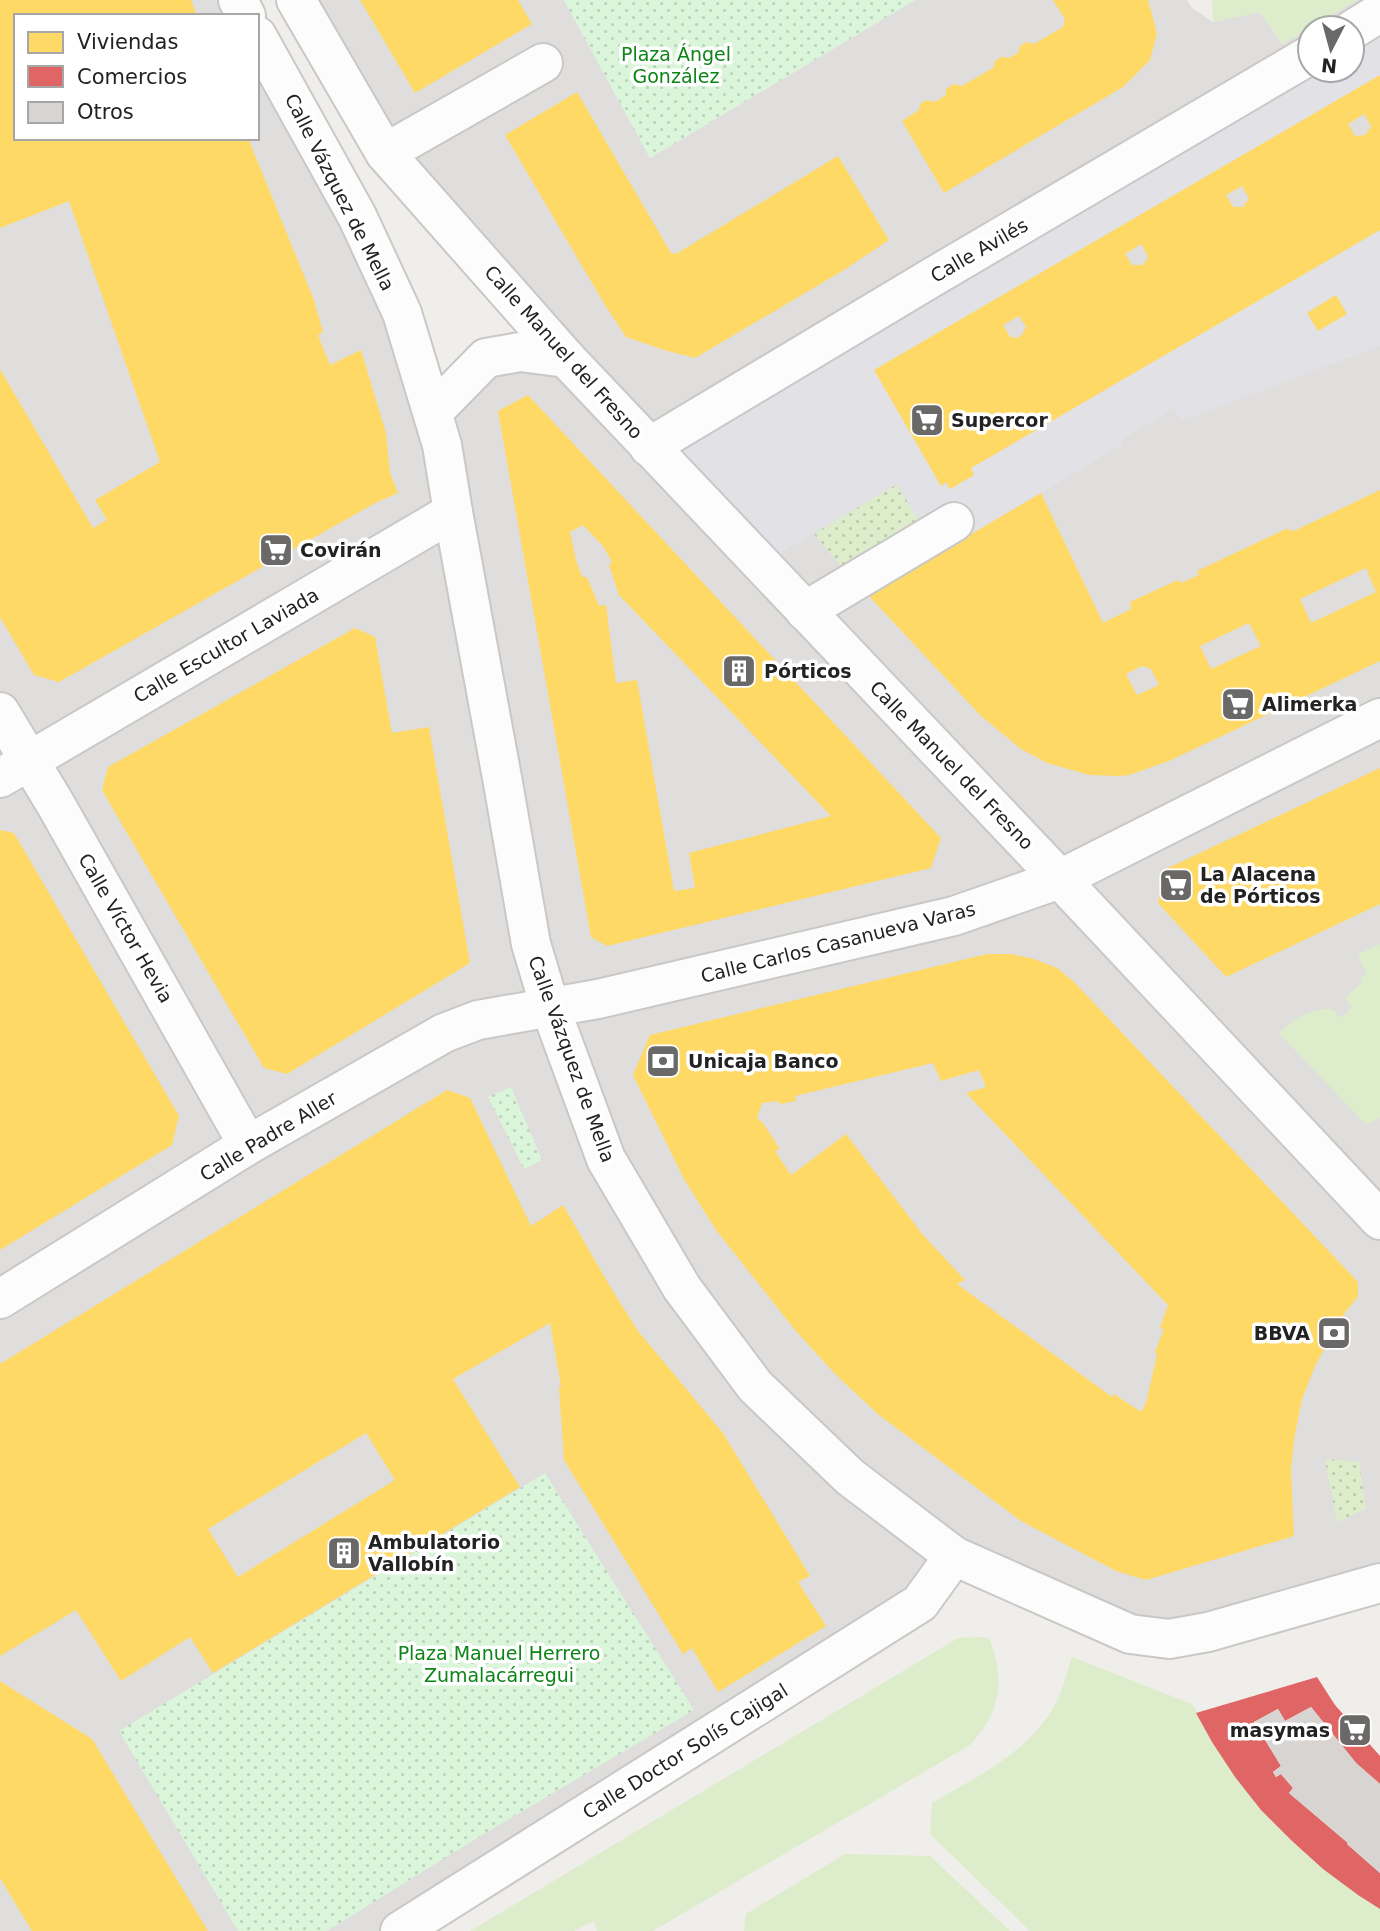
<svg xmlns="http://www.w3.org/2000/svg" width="1380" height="1931" font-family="'DejaVu Sans',sans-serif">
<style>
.residential{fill:#dfdedc;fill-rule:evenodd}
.grass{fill:#ddeccb}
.park{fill:url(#park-dots)}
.garden{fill:url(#garden-dots)}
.plaza{fill:#e2e1e5;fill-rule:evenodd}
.homes{fill:#ffd966;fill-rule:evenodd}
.shops{fill:#e06666}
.building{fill:#d7d4d2}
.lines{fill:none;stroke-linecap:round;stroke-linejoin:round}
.minor-casing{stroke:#c9c8c7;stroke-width:42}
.minor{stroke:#fdfcfc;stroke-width:38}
.labels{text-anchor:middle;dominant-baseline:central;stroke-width:7;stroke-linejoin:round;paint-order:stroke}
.park-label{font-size:19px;fill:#0c8416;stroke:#fff}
.street-label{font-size:19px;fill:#222;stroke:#fff}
.poi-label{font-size:19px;font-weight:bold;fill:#222;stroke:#fff;text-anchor:start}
</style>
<defs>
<pattern id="park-dots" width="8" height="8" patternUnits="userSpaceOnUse" patternTransform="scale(1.75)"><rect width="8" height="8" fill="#daf5da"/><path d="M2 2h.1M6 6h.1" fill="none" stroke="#bbd2bb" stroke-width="1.8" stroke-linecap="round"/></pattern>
<pattern id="garden-dots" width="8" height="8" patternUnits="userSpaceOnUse" patternTransform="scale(1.75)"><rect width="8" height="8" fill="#ddeccb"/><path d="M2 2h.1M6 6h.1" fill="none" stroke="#bdcaae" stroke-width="1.8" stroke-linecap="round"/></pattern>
</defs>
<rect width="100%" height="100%" fill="#f0eeeb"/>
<!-- residential -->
<path class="residential" d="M0 0H234L243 16H16V138H257V42L431 414 487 359 565 360 386 151 299 0H564L650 158 915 0H1187L1192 8 1213 22 1260 12 1282 44 1357 0H1380V1578L1170 1633 954 1551 914 1601 396 1931H0ZM1310 28H1352V70H1310Z"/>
<!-- grass -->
<g class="grass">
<path d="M1212 0H1357L1282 44 1260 12 1213 22Z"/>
<path d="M1380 944V1118L1366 1125 1279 1033C1296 1017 1309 1009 1332 1009L1341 1018 1352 1007 1345 998 1362 982 1360 978 1366 975 1358 954Z"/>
<path d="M979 1637 989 1638C1006 1679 1001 1712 970 1745L653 1931H597L594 1921 574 1931H470L958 1638Z"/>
<path d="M1072 1657 1192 1704 1261 1810 1292 1841 1323 1869 1358 1895 1380 1909V1931H1030L930 1834 932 1803C978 1776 1030 1752 1056 1703 1063 1689 1067 1671 1072 1657Z"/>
<path d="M845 1854 930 1856 1010 1931H744L746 1914Z"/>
</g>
<!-- park -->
<g class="park">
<path d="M564 0H915L650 158Z"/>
<path d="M511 1087 542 1160 524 1169 488 1097Z"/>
<path d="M545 1473 694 1710 477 1838 327 1931H238L119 1731Z"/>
</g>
<!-- garden -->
<g class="garden">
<path d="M897 484 919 521 842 567 814 534Z"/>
<path d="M1325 1459 1359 1462 1366 1509 1337 1522Z"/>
</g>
<!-- plaza -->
<path class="plaza" d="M1380 21V75L874 370 941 485 944 484 948 489 974 475 971 468 1380 230V346L1182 421 1173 409 1121 440 1123 444 970 535 954 502 919 521 897 484 760 565 649 447 1310 70H1352V30ZM1336 295 1347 313 1318 331 1307 312Z"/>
<!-- homes -->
<g class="homes">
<path d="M0 0H191L197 16H16V138H248L314 300 323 332 318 335 330 365 361 350 386 433 390 473 398 493 377 502 59 682 34 675 0 617V369L93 528 107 520 95 500 160 462 69 201 0 228Z"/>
<path d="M360 0H518L532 24 415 93Z"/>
<path d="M1053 0H1148L1157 33 1150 60 1123 87 944 193 902 121 919 110 920 104 927 100 935 102 946 95V89L954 84 962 86 993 68 995 61 1001 57 1009 58 1018 53 1020 46 1027 42 1034 44 1063 27 1065 19Z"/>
<path d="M1380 75V230L971 468 974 475 950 489 946 482 941 486 874 370ZM1364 114 1371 126 1369 130 1365 135 1355 136 1348 124ZM1242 186 1249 198 1243 207H1233L1226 195ZM1141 244 1148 256 1147 260 1143 265H1132L1125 254ZM1019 316 1026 327 1022 335 1017 338 1010 337 1003 325Z"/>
<path d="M577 92 671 253 676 254 838 156 889 240 844 270 695 358 664 350 626 337 605 305 505 135Z"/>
<path d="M1336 295 1347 314 1318 331 1307 313Z"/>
<path d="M528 395 941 838 931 868 607 946 591 937 498 411ZM583 525 603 546 612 562 609 565 619 595 831 816 689 853 695 888 674 891 637 680 616 683 606 605 599 606 587 577H582L576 560 570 532Z"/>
<path d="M1380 490V661L1169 761 1129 775 1118 776 1089 775 1047 763 1021 749 981 716 868 595 1041 493 1103 623 1131 609 1130 602 1178 580 1181 583 1199 575 1197 571 1286 529 1294 531ZM1366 568 1376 592 1311 623 1300 599ZM1249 623 1261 646 1211 669 1200 646ZM1142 666 1151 669 1159 685 1137 695 1126 674Z"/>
<path d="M355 628 375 637 392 733 429 727 470 963 287 1074 264 1068 102 790 108 767Z"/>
<path d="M1380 768V904L1226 977 1158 903 1166 869Z"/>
<path d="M0 830 14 833 179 1116 172 1145 0 1250Z"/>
<path d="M987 954H1011L1034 959 1057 968 1074 982 1358 1282V1297L1346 1311 1333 1332 1315 1366 1302 1399 1294 1440 1291 1470 1294 1536 1146 1580 1116 1571 1021 1521 879 1415 836 1375 795 1330 716 1230 684 1179 633 1075 650 1035ZM933 1063 941 1081 979 1070 986 1087 966 1093 1168 1305 1160 1328 1164 1329 1155 1352 1157 1355 1146 1403 1141 1412 1114 1394 1112 1397 957 1284 965 1280 923 1235 846 1134 791 1175 775 1151 780 1149 763 1123 757 1118 762 1103 776 1101 781 1104 796 1101 795 1096Z"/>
<path d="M447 1090 470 1098 531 1226 563 1205 611 1288 638 1331 723 1433 810 1576 798 1582 826 1626 718 1692 692 1648 683 1654 564 1460 559 1388 561 1386 550 1323 453 1379 520 1487 213 1673 190 1637 121 1681 76 1610 0 1656V1364ZM366 1433 395 1480 238 1577 208 1529Z"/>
<path d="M0 1681 92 1739 208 1931H32L0 1878Z"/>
</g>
<!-- shops -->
<path class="shops" d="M1317 1677 1335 1705 1380 1756V1784L1356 1763 1311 1707 1285 1721 1278 1709 1254 1722 1281 1766 1273 1772 1276 1777 1281 1774 1293 1788 1289 1793 1348 1843 1347 1844 1380 1873V1909L1358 1895 1323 1869 1292 1841 1261 1810 1235 1777 1212 1742 1196 1713Z"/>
<!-- building -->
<path class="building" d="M1311 1707 1356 1763 1380 1784V1873L1347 1844 1348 1843 1289 1793 1293 1788 1281 1774 1276 1777 1273 1772 1281 1766 1254 1722 1278 1709 1285 1721Z"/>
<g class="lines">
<!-- minor casing -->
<g class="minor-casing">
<g id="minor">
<path d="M238 0 246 16"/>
<path d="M296 0 385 153 566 358 1060 879 1380 1220"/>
<path d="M1352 30 1373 17"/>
<path d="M257 36 357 216 402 313 442 445 453 512 503 783 531 944 550 1007 606 1159 682 1288 755 1386 850 1477 954 1556 1130 1634 1169 1639 1208 1632 1380 1583"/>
<path d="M385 153 543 63"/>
<path d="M433 412 486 358 520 352 566 358"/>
<path d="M649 447 931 278 1310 55"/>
<path d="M805 611 954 522"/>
<path d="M0 712 56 805 248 1145"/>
<path d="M0 778 453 512"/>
<path d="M0 1299 248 1145 444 1033 478 1020 598 999 954 916 1060 879 1380 718"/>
<path d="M400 1931 920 1603 954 1556"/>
</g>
</g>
<!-- minor -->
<use href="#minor" class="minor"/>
</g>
<!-- icons -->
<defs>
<g id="supermarket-square" transform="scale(1.75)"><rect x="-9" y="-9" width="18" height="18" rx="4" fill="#6a6968" stroke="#fff"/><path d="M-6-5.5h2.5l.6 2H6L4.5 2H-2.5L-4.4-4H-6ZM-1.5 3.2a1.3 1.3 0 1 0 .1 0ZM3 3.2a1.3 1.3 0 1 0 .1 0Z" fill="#fff"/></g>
<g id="building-square" transform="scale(1.75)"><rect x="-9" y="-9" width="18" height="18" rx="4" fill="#6a6968" stroke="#fff"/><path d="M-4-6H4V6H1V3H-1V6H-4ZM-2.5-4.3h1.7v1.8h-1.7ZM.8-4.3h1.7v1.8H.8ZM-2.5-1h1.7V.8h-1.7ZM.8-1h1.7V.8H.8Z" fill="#fff"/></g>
<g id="bank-square" transform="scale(1.75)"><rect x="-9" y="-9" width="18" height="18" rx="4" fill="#6a6968" stroke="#fff"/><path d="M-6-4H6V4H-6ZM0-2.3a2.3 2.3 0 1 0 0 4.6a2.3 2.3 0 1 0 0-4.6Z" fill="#fff"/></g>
</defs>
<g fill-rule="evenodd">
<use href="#supermarket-square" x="927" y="420"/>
<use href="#supermarket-square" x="276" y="550"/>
<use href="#building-square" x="739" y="671"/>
<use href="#supermarket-square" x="1238" y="704"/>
<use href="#supermarket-square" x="1176" y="885"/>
<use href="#bank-square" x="663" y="1061"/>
<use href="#bank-square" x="1334" y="1333"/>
<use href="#building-square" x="344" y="1553"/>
<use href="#supermarket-square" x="1355" y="1730"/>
</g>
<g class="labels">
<!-- park labels -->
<g class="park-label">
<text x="676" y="54">Plaza Ángel<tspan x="676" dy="22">González</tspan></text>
<text x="499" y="1653">Plaza Manuel Herrero<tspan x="499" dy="22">Zumalacárregui</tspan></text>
</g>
<!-- street labels -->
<g class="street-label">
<text transform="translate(340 192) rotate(63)">Calle Vázquez de Mella</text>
<text transform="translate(979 250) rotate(-30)">Calle Avilés</text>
<text transform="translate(564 352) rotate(48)">Calle Manuel del Fresno</text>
<text transform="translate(226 645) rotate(-30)">Calle Escultor Laviada</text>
<text transform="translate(952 765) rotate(46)">Calle Manuel del Fresno</text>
<text transform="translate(126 928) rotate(60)">Calle Víctor Hevia</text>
<text transform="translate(838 942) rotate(-14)">Calle Carlos Casanueva Varas</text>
<text transform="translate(572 1059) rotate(70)">Calle Vázquez de Mella</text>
<text transform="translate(268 1136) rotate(-31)">Calle Padre Aller</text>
<text transform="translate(685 1751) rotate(-32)">Calle Doctor Solís Cajigal</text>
</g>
<!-- poi labels -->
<g class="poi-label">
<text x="951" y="420">Supercor</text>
<text x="300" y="550">Covirán</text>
<text x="764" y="671">Pórticos</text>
<text x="1262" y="704">Alimerka</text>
<text x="1200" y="874">La Alacena<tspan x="1200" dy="22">de Pórticos</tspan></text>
<text x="688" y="1061">Unicaja Banco</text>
<text x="1310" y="1333" text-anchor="end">BBVA</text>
<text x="368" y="1542">Ambulatorio<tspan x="368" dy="22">Vallobín</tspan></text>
<text x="1330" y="1730" text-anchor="end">masymas</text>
</g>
</g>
<!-- legend -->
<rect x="14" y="14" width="245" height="126" fill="#ffffff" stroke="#a7a7a7" stroke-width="2"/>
<rect x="28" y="32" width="35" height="21" fill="#ffd966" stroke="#a7a7a7" stroke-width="2"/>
<text x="77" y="49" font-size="21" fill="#222222">Viviendas</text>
<rect x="28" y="66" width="35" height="21" fill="#e06666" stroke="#a7a7a7" stroke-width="2"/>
<text x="77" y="84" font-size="21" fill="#222222">Comercios</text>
<rect x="28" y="102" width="35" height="21" fill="#d7d4d2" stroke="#a7a7a7" stroke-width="2"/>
<text x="77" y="119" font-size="21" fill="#222222">Otros</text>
<!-- north arrow -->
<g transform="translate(1331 49) rotate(186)"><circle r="33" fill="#ffffff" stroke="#a7a7a7" stroke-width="2"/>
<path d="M0-5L12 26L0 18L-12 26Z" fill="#6a6968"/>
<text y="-10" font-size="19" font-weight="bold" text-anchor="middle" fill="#222222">N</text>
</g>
</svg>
